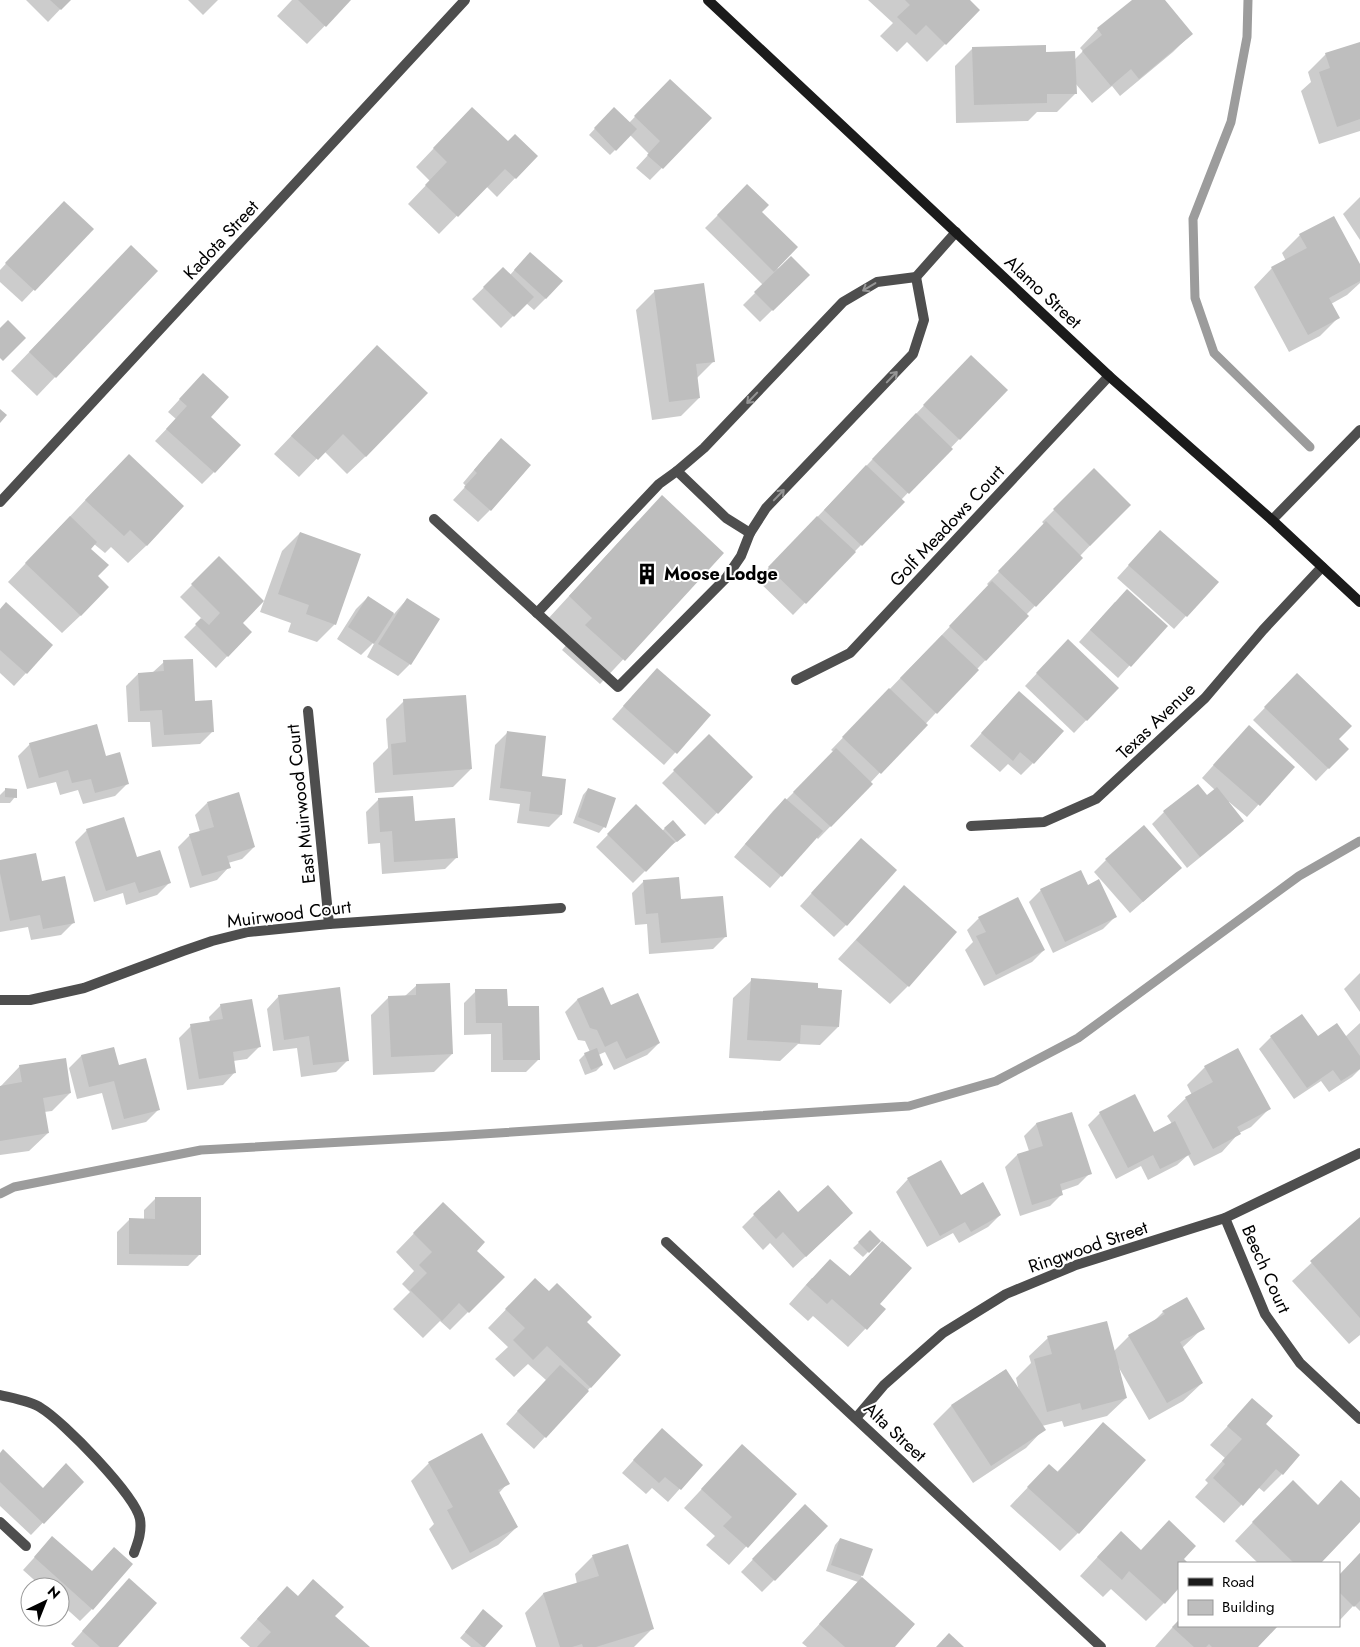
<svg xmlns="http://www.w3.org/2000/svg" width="1360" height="1647" font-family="Jost,sans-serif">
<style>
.shadow{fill:#0003}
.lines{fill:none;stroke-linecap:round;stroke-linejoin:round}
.stream{stroke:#9c9c9c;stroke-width:9}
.building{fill:#bebebe}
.service{stroke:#4e4e4e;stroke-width:10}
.minor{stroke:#4e4e4e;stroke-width:10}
.secondary{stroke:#1b1b1b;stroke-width:10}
.oneway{stroke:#959595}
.labels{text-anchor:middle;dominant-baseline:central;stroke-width:4;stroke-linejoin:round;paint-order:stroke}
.street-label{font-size:18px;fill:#000;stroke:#fff}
.poi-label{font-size:18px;font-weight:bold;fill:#000;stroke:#fff;text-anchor:start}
</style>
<rect width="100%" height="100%" fill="#fff"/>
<!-- shadow -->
<g class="shadow">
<path d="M26 0H69L48 22Z"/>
<path d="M188 0H218L203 15Z"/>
<path d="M292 0H350L307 44 277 16Z"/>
<path d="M868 0H968L945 44 927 62 907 42 897 52 880 36 893 23Z"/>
<path d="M1134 0H1163L1191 34 1173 52 1120 96 1112 86 1092 103 1075 83 1076 93 1057 112H1037L1028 121 956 123 955 66 973 48 1045 53 1074 60 1083 51 1080 48 1098 29Z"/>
<path d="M1360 43V131L1319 144 1301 91 1311 82 1308 72 1326 54Z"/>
<path d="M670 80 710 119 650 180 636 168 649 154 630 135 610 155 589 135 614 108 629 123Z"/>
<path d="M454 127 508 143 536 156 497 197 486 186 439 234 408 204 430 181 416 167Z"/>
<path d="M747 186 760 212 776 268 808 275 760 322 743 305 763 285 705 228Z"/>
<path d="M1360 197V240L1343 214Z"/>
<path d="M52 214 92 229 22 302 0 282V270Z"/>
<path d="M1300 235 1360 267V283L1347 295 1331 304 1338 318 1320 336 1289 352 1254 287 1272 268 1286 261 1282 253Z"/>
<path d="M113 265 156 271 37 396 11 371Z"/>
<path d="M518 266 546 298 534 310 526 303 501 328 472 299 503 269 510 275Z"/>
<path d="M655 291 714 361 696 379 699 398 681 416 652 420 636 310Z"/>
<path d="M359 365 366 456 347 474 324 451 299 477 274 454Z"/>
<path d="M959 369 1006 390 901 500 861 545 793 615 757 580Z"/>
<path d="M191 387 214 472 202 484 155 441 176 419 168 412Z"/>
<path d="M489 452 490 510 478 522 453 500 466 486 463 483Z"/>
<path d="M1094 470 1129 505 1080 556 1082 558 1026 615 1027 616 870 783 872 784 818 839 816 837 770 888 734 857 773 811 785 799 786 800 834 752 831 750 989 586 987 584 1045 525 1042 522Z"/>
<path d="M111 473 147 545 128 563 111 547 105 553 94 544 89 549 96 576 81 615 62 633 8 582Z"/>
<path d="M638 521 723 553 600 684 562 650 569 642 546 621Z"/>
<path d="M1160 531 1217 582 1174 629 1117 578Z"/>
<path d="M300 533 335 624 317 642 288 632 291 623 260 612 282 551Z"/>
<path d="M219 558 241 623 250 632 216 668 184 637 202 619 180 597Z"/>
<path d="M368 597 394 614 407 599 438 619 410 664 398 676 367 657 376 640 361 655 337 639 356 609Z"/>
<path d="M1115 602 1166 626 1118 678 1079 642Z"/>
<path d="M0 610 52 645 14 686 0 673Z"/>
<path d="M1056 653 1117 688 1074 733 1025 686Z"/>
<path d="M164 662 194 702 212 732 200 744 152 747 150 722H128L126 686 138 674 152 673Z"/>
<path d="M645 682 709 715 664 765 612 719Z"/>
<path d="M1285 687 1347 749 1316 781 1253 720Z"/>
<path d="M404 701 471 769 453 787 375 793 373 763 388 748 386 719Z"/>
<path d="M1007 705 1033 763 1021 775 1008 764 1000 772 970 746Z"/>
<path d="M507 733 540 777 561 815 549 827 517 823 520 804 489 800 495 745Z"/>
<path d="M709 736 752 777 705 825 662 783Z"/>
<path d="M1237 739 1293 767 1247 817 1229 802 1228 803 1243 821 1230 833 1187 868 1152 824 1164 812 1207 796 1215 790 1202 778Z"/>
<path d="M30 744 105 758 128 783 115 796 83 804 78 790 60 795 56 782 27 789 18 756Z"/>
<path d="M6 789 15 797 10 803H0V795Z"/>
<path d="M588 789 604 827 599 833 573 823 583 795Z"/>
<path d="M411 797 414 822 457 857 445 869 382 874 380 843 368 844 366 812 378 800Z"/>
<path d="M207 803 254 847 242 859 228 863 229 867 217 880 190 888 178 847 190 835 200 832 195 815Z"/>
<path d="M636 806 662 831 673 821 679 840 670 846 633 883 596 847Z"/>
<path d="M87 830 136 858 169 883 157 895 126 905 123 893 94 902 75 842Z"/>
<path d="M849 852 846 925 834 937 800 906Z"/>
<path d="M1106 860 1168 880 1130 913 1094 872Z"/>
<path d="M0 861 41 882 74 922 61 935 31 940 28 927 0 932Z"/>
<path d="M644 881 680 901 725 937 713 949 649 954 647 924 635 925 632 893Z"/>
<path d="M904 887 908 986 890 1004 838 959Z"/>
<path d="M1041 890 1115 917 1103 929 1053 953 1029 902Z"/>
<path d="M979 918 1044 950 1032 962 984 986 965 950 973 942 967 930Z"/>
<path d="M1360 973V1012L1344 989Z"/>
<path d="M752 980 816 989 838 1027 820 1045 798 1044 780 1061 729 1058 733 998Z"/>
<path d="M417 985 452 1054 434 1072 373 1075 371 1015 389 997 405 996Z"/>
<path d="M602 989 611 1007 659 1043 647 1055 614 1070 605 1052 598 1055 602 1065 596 1071 585 1075 579 1060 585 1054 590 1052 585 1041 578 1040 565 1012 577 1000Z"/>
<path d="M476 991 506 1008 538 1060 526 1072H491V1034L464 1035V1003Z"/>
<path d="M279 996 348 1060 336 1072 301 1077 297 1048 273 1051 267 1009Z"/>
<path d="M221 1005 259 1047 247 1059 233 1061 235 1072 223 1085 187 1090 179 1038 191 1026 210 1022 209 1017Z"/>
<path d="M1360 1023V1069L1352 1077 1329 1092 1321 1081 1294 1099 1259 1049 1271 1037H1345Z"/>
<path d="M114 1048 118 1067 158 1110 146 1122 112 1130 102 1093 77 1099 69 1068 81 1056Z"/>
<path d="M20 1066 70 1093 52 1111 44 1112 48 1133 29 1151 0 1155V1087Z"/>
<path d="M1205 1067 1269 1109 1251 1127 1239 1133 1222 1152 1194 1166 1188 1155 1177 1165 1148 1180 1141 1166 1116 1179 1088 1125 1100 1113 1154 1133 1172 1124 1167 1116 1186 1098 1192 1095 1187 1085Z"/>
<path d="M1071 1113 1090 1173 1078 1185 1061 1191 1062 1194 1050 1206 1020 1216 1005 1167 1017 1155 1029 1151 1024 1136 1036 1124Z"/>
<path d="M908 1179 1000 1215 988 1227 959 1243 953 1233 927 1247 896 1192Z"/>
<path d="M156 1198 200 1254 188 1266 117 1265V1232L129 1220H144V1210Z"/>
<path d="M798 1213 840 1225 793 1268 770 1243 763 1250 742 1227 754 1215Z"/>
<path d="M1360 1218V1335L1349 1344 1292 1281Z"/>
<path d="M425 1222 475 1251 503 1277 450 1330 440 1321 423 1338 393 1309 410 1292 402 1284 414 1271 396 1252Z"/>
<path d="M870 1232 879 1241 863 1257 853 1248Z"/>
<path d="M882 1243 878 1304 884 1309 848 1347 813 1316 808 1321 789 1304 812 1278 849 1277Z"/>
<path d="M517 1298 585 1322 620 1355 534 1449 506 1424 546 1380 528 1364 514 1377 495 1359 508 1347 488 1328Z"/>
<path d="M1163 1312 1203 1328 1182 1348 1202 1383 1183 1401 1149 1420 1119 1368 1126 1398 1107 1416 1064 1427 1062 1421 1042 1426 1044 1429 1026 1448 973 1483 933 1424 951 1406 1005 1370 1019 1391 1016 1378 1031 1363 1029 1356 1048 1338 1114 1351 1129 1336 1152 1323Z"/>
<path d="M1252 1400 1264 1424 1282 1474 1264 1492 1258 1487 1224 1523 1195 1497 1208 1483 1205 1480 1225 1458 1210 1445Z"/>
<path d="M1103 1424 1078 1533 1060 1551 1010 1506 1031 1484 1057 1472Z"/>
<path d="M650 1442 701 1465 668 1502 652 1488 646 1494 622 1473Z"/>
<path d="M742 1446 795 1494 729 1565 706 1545 715 1536 684 1508Z"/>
<path d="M0 1454 42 1489 82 1482 31 1535 0 1506Z"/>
<path d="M429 1463 508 1483 499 1493 517 1527 498 1545 452 1570 429 1529 434 1524 411 1481Z"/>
<path d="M1274 1500 1317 1506 1360 1500V1520L1319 1563H1258L1235 1541Z"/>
<path d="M793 1517 774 1580 762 1592 741 1572Z"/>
<path d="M52 1538 91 1572 92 1609 80 1621 60 1603V1587H42L23 1570Z"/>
<path d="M840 1539 862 1575 861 1577 914 1625 893 1647H807L802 1643 858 1582 826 1571 835 1545Z"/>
<path d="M1103 1551H1141L1182 1559 1187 1563H1179L1164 1603 1146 1621 1111 1589 1103 1597 1080 1576Z"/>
<path d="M1360 1553V1611L1354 1605 1339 1621V1576Z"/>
<path d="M593 1556 653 1628 634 1647H536L525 1613 543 1594 577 1584 575 1574Z"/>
<path d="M117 1592 116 1647H75L71 1644Z"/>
<path d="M297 1597 334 1616 368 1647H250L240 1638 269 1606Z"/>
<path d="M478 1617 483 1647H471L460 1638Z"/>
<path d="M1179 1620V1626H1276L1257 1647H1155Z"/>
</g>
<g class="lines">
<!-- stream -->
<g class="stream">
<path d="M1248 0 1247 37 1231 122 1193 219 1195 298 1214 353 1310 447"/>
<path d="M0 1194 14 1187 201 1150 451 1136 909 1106 996 1081 1078 1038 1299 876 1360 841"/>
</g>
</g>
<!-- building -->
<g class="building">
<path d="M50 0H71L61 10Z"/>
<path d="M298 0H351L326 27Z"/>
<path d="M905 0H970L980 10 946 45 926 25 916 35 897 17 910 5Z"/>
<path d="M1132 0H1165L1193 34 1139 79 1131 69 1111 86 1082 51 1102 35 1097 28Z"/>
<path d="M1360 42V119L1337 127 1319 72 1330 68 1325 53Z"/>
<path d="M1046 45V52L1075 51 1077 94H1047V103L974 105 972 47Z"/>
<path d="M670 79 712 118 663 169 647 155 660 141 634 116Z"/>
<path d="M472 107 508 141 515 134 538 156 516 179 505 169 458 217 425 185 447 162 433 148Z"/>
<path d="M614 107 637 129 616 151 594 128Z"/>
<path d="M747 184 769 205 762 212 798 247 774 272 717 215Z"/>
<path d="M64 201 94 229 35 291 5 263Z"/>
<path d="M1334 216 1360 264V281L1329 298 1340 318 1308 335 1271 267 1307 248 1299 234Z"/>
<path d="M131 245 158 271 56 378 29 352Z"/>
<path d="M530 252 563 281 546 299 514 270Z"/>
<path d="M791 256 810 275 773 311 754 292Z"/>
<path d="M503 267 534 297 514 317 483 287Z"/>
<path d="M704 283 715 362 696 364 700 398 669 402 654 290Z"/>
<path d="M8 320 26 338 3 361 0 358V328Z"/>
<path d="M377 345 428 393 366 457 343 434 318 460 291 436Z"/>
<path d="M971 355 1008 390 960 440 923 405Z"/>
<path d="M203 373 229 397 211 417 241 445 215 473 166 429 187 406 179 399Z"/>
<path d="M0 409 7 415 0 423Z"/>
<path d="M916 413 953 449 909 494 872 459Z"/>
<path d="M501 438 531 465 491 511 464 487 477 473 474 470Z"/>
<path d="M129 454 184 506 147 546 130 530 124 536 85 500Z"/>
<path d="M866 465 905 502 862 546 824 510Z"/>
<path d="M1094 468 1131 505 1090 546 1053 509Z"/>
<path d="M662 495 724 553 625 661 585 625 592 618 569 596Z"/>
<path d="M70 516 97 542 91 549 109 565 98 576 109 587 81 616 25 563Z"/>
<path d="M817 516 856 552 806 604 768 567Z"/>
<path d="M1046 521 1083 558 1036 607 998 571Z"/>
<path d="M1160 530 1219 582 1187 617 1128 565Z"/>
<path d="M300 532 361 554 336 625 306 614 309 605 278 594Z"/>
<path d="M219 556 264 601 243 623 252 632 228 657 195 624 201 618 209 625 220 613 191 584Z"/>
<path d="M992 581 1029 616 986 661 949 626Z"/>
<path d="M1127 589 1168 626 1131 667 1090 630Z"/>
<path d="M368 596 394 613 374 644 348 627Z"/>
<path d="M407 598 440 619 411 665 378 644Z"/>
<path d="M6 602 53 645 27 674 0 650V609Z"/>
<path d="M942 635 979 670 937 714 900 678Z"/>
<path d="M1068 639 1119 688 1087 721 1036 673Z"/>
<path d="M193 659 195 701 212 700 214 732 164 735 162 710 140 711 138 673 164 671 163 660Z"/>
<path d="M657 668 711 715 677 754 623 706Z"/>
<path d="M1297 673 1352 726 1339 739 1349 749 1329 769 1264 707Z"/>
<path d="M889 688 928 725 881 774 842 737Z"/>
<path d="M1019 691 1064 731 1034 764 1020 752 1013 761 981 733Z"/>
<path d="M466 695 472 769 393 775 391 744 406 742 403 699Z"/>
<path d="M97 724 106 756 120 752 129 784 95 793 91 779 72 783 68 770 39 778 29 743Z"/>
<path d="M1249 725 1295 767 1260 806 1213 765Z"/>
<path d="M507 731 546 736 542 776 566 779 562 815 529 811 531 792 500 788Z"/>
<path d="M709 734 753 777 718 814 673 770Z"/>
<path d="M836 748 873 784 831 827 793 792Z"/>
<path d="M1198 784 1207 795 1217 787 1244 821 1200 857 1163 811Z"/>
<path d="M5 788 17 789V798L5 797Z"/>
<path d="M588 788 616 798 606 828 578 817Z"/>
<path d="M239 792 255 847 227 856 231 868 202 876 189 834 214 827 207 802Z"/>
<path d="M413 796 415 821 455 818 458 858 394 862 392 831 380 832 378 798Z"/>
<path d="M785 798 823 831 782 877 745 844Z"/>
<path d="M636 804 675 842 646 872 607 834Z"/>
<path d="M124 817 137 857 160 850 171 883 139 893 135 882 106 891 86 829Z"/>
<path d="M673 820 686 835 677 842 664 828Z"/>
<path d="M1144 825 1182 868 1143 902 1105 859Z"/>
<path d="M861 838 897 870 847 926 811 893Z"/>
<path d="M36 853 42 881 65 876 75 923 43 929 40 915 10 921 0 873V860Z"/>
<path d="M1081 870 1088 885 1099 879 1117 917 1065 942 1040 889Z"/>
<path d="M679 877 681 899 723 896 727 937 661 943 658 913 646 914 643 880Z"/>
<path d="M904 885 957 932 909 987 856 940Z"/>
<path d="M1018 897 1045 950 996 975 976 936 986 932 978 917Z"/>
<path d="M751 978 818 983V988L842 990 839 1027 801 1025 800 1043 747 1040Z"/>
<path d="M450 983 453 1054 391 1057 388 996 416 995V984Z"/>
<path d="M340 987 349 1061 313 1065 309 1036 284 1040 278 995Z"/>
<path d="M603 987 611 1005 638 993 660 1043 626 1059 617 1041 605 1047 597 1030 590 1028 577 999Z"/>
<path d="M475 989H507L508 1006H539L540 1060H503L502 1023H476Z"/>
<path d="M252 999 261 1047 233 1052 236 1073 199 1079 190 1024 223 1019 220 1004Z"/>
<path d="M1302 1014 1318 1036 1337 1023 1360 1056V1069L1341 1081 1333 1070 1307 1088 1270 1036Z"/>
<path d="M114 1047 119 1065 146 1058 160 1110 124 1119 114 1081 89 1087 81 1055Z"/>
<path d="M597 1048 603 1065 591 1070 584 1053Z"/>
<path d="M1238 1048 1271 1109 1237 1127 1241 1134 1213 1149 1185 1097 1213 1082 1204 1066Z"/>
<path d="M66 1058 71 1093 43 1098 49 1133 0 1141V1086L22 1082 19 1065Z"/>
<path d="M1135 1094 1154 1132 1175 1121 1191 1154 1160 1169 1153 1155 1128 1168 1099 1112Z"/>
<path d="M1072 1112 1092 1174 1060 1184 1063 1195 1032 1205 1017 1154 1043 1146 1036 1123Z"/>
<path d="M941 1160 961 1195 983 1182 1001 1215 971 1232 965 1222 940 1236 907 1178Z"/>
<path d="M828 1185 853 1213 806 1257 783 1232 776 1239 753 1214 779 1190 798 1212Z"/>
<path d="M155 1197H201V1255L129 1254V1218L155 1219Z"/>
<path d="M443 1202 485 1242 477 1251 505 1277 469 1313 459 1303 442 1321 410 1290 427 1273 419 1265 432 1252 413 1233Z"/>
<path d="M1360 1217V1318L1310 1261Z"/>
<path d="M870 1230 881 1241 869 1253 858 1242Z"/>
<path d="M882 1241 912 1268 880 1304 886 1309 867 1330 832 1299 827 1304 806 1285 830 1259 850 1276Z"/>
<path d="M535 1278 549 1291 557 1283 592 1317 587 1322 621 1355 591 1388 547 1346 533 1360 513 1340 525 1328 505 1309Z"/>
<path d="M1187 1297 1205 1329 1180 1342 1203 1383 1167 1403 1128 1335 1165 1314 1162 1311Z"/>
<path d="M1107 1321 1127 1398 1082 1410 1080 1403 1047 1412 1034 1359 1052 1354 1047 1336Z"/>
<path d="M560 1365 589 1391 546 1438 517 1411Z"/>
<path d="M1006 1369 1046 1430 991 1466 951 1405Z"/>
<path d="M1252 1398 1273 1416 1266 1424 1300 1455 1283 1475 1276 1469 1243 1506 1213 1478 1225 1464 1222 1461 1242 1439 1227 1426Z"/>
<path d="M1103 1422 1146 1460 1079 1534 1027 1487 1049 1464 1058 1472Z"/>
<path d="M662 1428 703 1465 681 1490 665 1477 659 1483 633 1460Z"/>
<path d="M482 1433 510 1484 498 1490 518 1527 470 1553 447 1510 453 1507 428 1462Z"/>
<path d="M742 1444 797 1494 748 1548 723 1526 732 1517 701 1489Z"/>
<path d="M3 1449 43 1488 66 1463 84 1482 44 1524 0 1482V1453Z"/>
<path d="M1293 1480 1318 1505 1341 1480 1360 1498V1522L1321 1563H1294L1252 1522Z"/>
<path d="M805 1504 828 1526 775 1581 752 1559Z"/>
<path d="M1169 1520 1196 1546 1184 1559 1188 1563H1179V1588L1165 1604 1129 1571 1122 1580 1097 1557 1121 1531 1141 1550Z"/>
<path d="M52 1536 92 1571 114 1547 133 1564 93 1610 34 1557Z"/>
<path d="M840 1538 873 1549 863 1576 831 1565Z"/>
<path d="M628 1544 654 1629 596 1647H583L582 1644 572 1647H560L543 1593 599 1576 592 1555Z"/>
<path d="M1360 1553V1601L1354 1607 1339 1592V1575Z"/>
<path d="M862 1577 915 1624 895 1647H845L819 1624Z"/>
<path d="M129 1578 157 1603 118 1647H100L82 1631Z"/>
<path d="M313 1579 344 1607 335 1616 370 1647H257L271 1632 257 1619 287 1586 298 1596Z"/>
<path d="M483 1609 503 1626 485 1647H483L465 1632Z"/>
<path d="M1179 1620V1626H1278L1258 1647H1212L1209 1644 1206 1647H1194L1172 1627Z"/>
<path d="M949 1633 964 1647H936Z"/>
</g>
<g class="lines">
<!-- service -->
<g class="service">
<path d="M677 471 726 518 750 533"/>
<path d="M434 519 618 687 726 578 741 556 750 533 766 508 913 354 924 320 916 277"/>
<path d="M537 613 659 484 677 471 704 448 843 302 877 282 916 277 956 232"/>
<path d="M0 1395C12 1398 31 1401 41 1408 63 1421 135 1495 140 1519 142 1532 138 1542 134 1553"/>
<path d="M0 1522 26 1546"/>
</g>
<!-- minor -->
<g class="minor">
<path d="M0 502 465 0"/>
<path d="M1272 520 1360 430"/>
<path d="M796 680 850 653 1109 376"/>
<path d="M308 711 329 924"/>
<path d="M971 826 1044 822 1096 799 1205 698 1263 630 1322 567"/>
<path d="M0 1000H30L84 988 183 951 212 941 248 932 329 924 561 908"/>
<path d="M1225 1218 1265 1314 1300 1363 1360 1419"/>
<path d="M666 1242 1101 1647"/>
<path d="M856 1418 884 1385 943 1333 1006 1294 1076 1265 1225 1218 1360 1153"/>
</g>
<!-- secondary -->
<path class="secondary" d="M708 0 1109 376 1272 520 1360 602"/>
</g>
<!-- one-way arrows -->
<defs><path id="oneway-shaft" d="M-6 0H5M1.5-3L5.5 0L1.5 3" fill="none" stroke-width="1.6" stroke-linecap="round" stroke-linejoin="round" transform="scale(1.25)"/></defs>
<g class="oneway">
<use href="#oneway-shaft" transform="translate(869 287) rotate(149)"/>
<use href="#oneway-shaft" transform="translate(892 377) rotate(-46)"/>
<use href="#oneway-shaft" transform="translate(752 398) rotate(134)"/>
<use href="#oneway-shaft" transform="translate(779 495) rotate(-46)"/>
</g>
<!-- icons -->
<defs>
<g id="building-bare" transform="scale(1.725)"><path d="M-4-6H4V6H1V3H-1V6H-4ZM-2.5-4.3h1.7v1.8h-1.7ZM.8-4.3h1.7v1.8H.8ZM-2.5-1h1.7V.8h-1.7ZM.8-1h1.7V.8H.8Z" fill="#000" stroke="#fff" stroke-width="2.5" paint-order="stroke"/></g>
</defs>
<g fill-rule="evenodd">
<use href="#building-bare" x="647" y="574"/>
</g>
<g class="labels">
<!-- street labels -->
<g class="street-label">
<text transform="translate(221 240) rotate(-47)">Kadota Street</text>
<text transform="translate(1043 292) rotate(43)">Alamo Street</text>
<text transform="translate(947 526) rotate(-47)">Golf Meadows Court</text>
<text transform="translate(1156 721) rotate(-44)">Texas Avenue</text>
<text transform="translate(301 804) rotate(-96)">East Muirwood Court</text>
<text transform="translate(289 914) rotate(-7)">Muirwood Court</text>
<text transform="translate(1088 1247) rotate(-19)">Ringwood Street</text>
<text transform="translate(1266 1269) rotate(66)">Beech Court</text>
<text transform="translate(895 1432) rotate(43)">Alta Street</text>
</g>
<!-- poi labels -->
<g class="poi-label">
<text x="664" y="574">Moose Lodge</text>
</g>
</g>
<!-- legend -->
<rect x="1178" y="1562" width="162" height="65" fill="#ffffff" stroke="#999999"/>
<rect x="1188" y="1578" width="25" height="8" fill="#1b1b1b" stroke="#999999"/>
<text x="1222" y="1587" font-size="15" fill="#000000">Road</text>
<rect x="1188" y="1600" width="25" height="15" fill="#bebebe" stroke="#999999"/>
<text x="1222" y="1612" font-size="15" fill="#000000">Building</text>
<!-- north arrow -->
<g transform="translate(45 1602) rotate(43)"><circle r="24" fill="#ffffff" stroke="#999999"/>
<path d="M0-4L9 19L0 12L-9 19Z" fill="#000000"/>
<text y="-8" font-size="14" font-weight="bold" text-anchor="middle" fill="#000000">N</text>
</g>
</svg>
